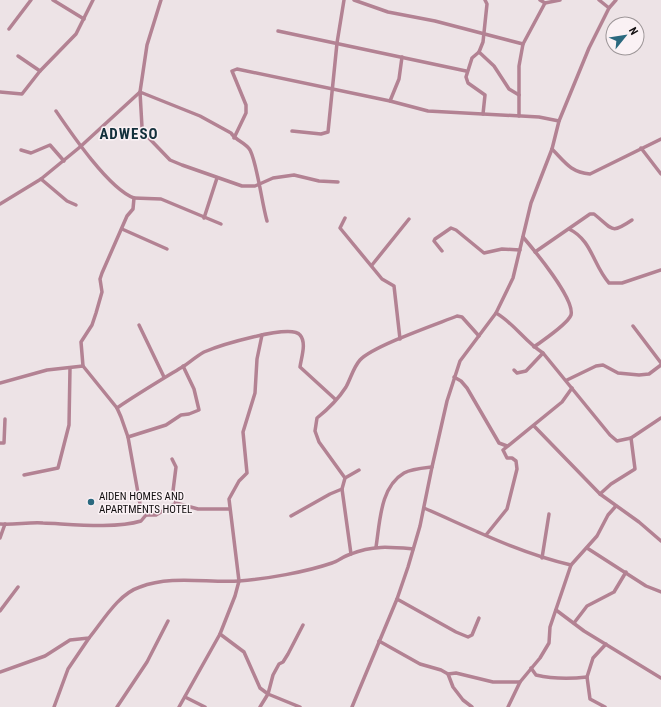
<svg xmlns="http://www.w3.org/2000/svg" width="661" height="707" font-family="'Roboto Condensed',sans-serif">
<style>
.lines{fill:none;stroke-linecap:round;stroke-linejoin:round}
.minor{stroke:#b38293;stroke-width:3.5}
.poi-dot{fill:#2b697f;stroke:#faf1f4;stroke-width:1.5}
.labels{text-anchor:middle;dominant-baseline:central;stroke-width:3;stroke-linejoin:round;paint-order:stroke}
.poi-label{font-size:11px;fill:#110e0f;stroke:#faf1f4;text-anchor:start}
.district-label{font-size:15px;font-weight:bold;letter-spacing:1px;fill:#13303b;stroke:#faf1f4}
</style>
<rect width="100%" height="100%" fill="#ede3e6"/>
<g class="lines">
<!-- minor -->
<g class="minor">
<path d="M53 0 84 19"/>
<path d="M354 0 388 12 435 21 523 44"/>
<path d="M540 0 545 3 560 0"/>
<path d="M599 0 609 8"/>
<path d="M9 29 31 0"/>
<path d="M278 31 466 71"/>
<path d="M479 52 494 66 509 89 519 95"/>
<path d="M18 56 40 71"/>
<path d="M0 92 22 94 40 71 76 34 93 0"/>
<path d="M390 101 399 79 402 57"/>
<path d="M483 114 485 95 468 83 466 77 472 58 479 52 483 42 487 4 485 0"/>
<path d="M519 116V66L523 44 545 3"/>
<path d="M292 131 321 134 328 132 337 43 344 0"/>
<path d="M234 138 246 113V105L232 71 237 69 390 101 428 111 539 117 559 121"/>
<path d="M641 148 661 174"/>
<path d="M552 149C565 162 570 172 590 174L661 139"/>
<path d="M21 150 31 153 50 145 64 161"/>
<path d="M41 179 67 201 76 205"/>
<path d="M134 198 161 199 221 224"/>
<path d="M0 204 41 179 80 147 140 92 147 45 161 0"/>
<path d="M204 218 217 178"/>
<path d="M345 218 340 228 382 279 394 286 400 339"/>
<path d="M267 221C262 204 257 163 250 150 245 142 236 141 231 133L200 116 140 92 142 127 145 134 170 160 182 165 242 186H255L273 178 294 175 319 181 338 182"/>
<path d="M122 229 167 249"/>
<path d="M569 229C592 240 593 265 609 283H622L661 270"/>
<path d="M523 237C534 250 575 299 571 315 567 325 543 340 534 347"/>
<path d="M442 251 434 241 435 239 451 228 456 230 484 253 502 249 520 250"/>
<path d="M535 252 590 214H594C613 229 610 235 632 220"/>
<path d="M372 265 409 219"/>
<path d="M496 313C514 323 525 342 543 353L610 435 617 441 631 438 661 418"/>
<path d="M139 325 164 377"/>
<path d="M633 326 661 363"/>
<path d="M514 370 517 373 526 371 543 353"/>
<path d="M454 377 461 381 467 388 499 443 507 446"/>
<path d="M567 380 596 366 603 365 618 373 639 375 649 374 661 365"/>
<path d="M0 383 47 370 83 366"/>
<path d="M117 408C139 393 161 380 184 366 191 361 197 356 204 352 218 346 291 323 300 335 307 343 301 358 300 367L335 399"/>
<path d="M534 426 600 494 639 522 661 541"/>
<path d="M128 437 166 425 181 415 189 414 199 410 194 389 183 366"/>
<path d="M0 443H4L5 419"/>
<path d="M172 459 176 467 173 491 176 503"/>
<path d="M24 475 58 468 69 425 70 368"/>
<path d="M345 478 319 442 315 431 317 418C327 410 339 398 346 387 351 378 353 368 360 360 373 346 437 324 457 316L462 317 479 336"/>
<path d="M600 494 611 484 635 469 631 438"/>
<path d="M424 508C472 529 519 553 571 565"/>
<path d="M146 515H156L176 503 198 509H229"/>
<path d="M291 516 330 494 342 489"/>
<path d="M0 524C14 525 29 522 43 523 70 524 115 529 141 521L146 515 140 504 128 437 121 417 117 408 83 366 81 342 92 325 96 313 102 292 100 279 102 273 127 216 133 209 134 198C109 189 71 133 56 111"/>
<path d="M486 535 507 509 517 469 516 461 512 458H507L503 450 562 402 572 388"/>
<path d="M0 538 5 524"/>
<path d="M376 547C380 522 380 487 404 473 411 469 423 468 432 467"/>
<path d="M587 548 646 586 661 592"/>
<path d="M351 554 342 489 345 478 359 470"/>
<path d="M542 558 549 514"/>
<path d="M397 599 456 632 468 637 472 635 479 618"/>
<path d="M556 610 584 631 661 678"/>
<path d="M0 611 18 587"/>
<path d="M574 623 587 606 614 592 626 572"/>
<path d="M220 634 244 652 260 688 268 694 260 707"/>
<path d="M379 641 420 664 441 670 448 674 453 687 463 700 472 707"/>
<path d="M531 668 536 675C553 679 570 679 587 677L590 699 605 707"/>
<path d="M0 672 45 656 70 640 89 638C103 621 118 594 140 587 171 575 207 583 239 581 266 579 306 572 332 563 338 561 344 556 351 554 372 545 391 547 413 549"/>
<path d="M448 674 456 673 493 682H520"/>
<path d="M587 677 593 658 606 644"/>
<path d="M185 697 205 707"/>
<path d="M54 707 68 669 89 638"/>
<path d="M117 707 147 662 168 621"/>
<path d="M179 707 220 634 235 596 239 581 229 499 239 481 247 473 243 432 255 393 257 359 262 335"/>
<path d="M300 707 268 694 273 675 279 664 283 662 288 654 303 625"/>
<path d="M352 707 397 599 408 567 420 526 432 467 447 401 460 361 496 313 513 278 531 203 552 149 559 121 589 48 609 8 616 0"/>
<path d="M508 707 520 682 540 658 549 643 550 627 571 565 597 536 608 515 616 506"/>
</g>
</g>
<!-- markers -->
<circle class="poi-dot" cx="91" cy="502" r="4"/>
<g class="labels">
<!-- poi labels -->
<g class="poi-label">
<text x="99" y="496">AIDEN HOMES AND<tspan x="99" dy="13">APARTMENTS HOTEL</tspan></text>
</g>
<!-- district labels -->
<g class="district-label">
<text x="129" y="134">ADWESO</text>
</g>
</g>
<!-- north arrow -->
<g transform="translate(625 36) rotate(60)"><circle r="19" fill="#faf1f4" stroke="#9d9698"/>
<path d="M0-3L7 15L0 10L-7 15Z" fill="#2b697f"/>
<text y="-6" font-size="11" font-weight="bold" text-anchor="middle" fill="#110e0f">N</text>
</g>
</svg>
